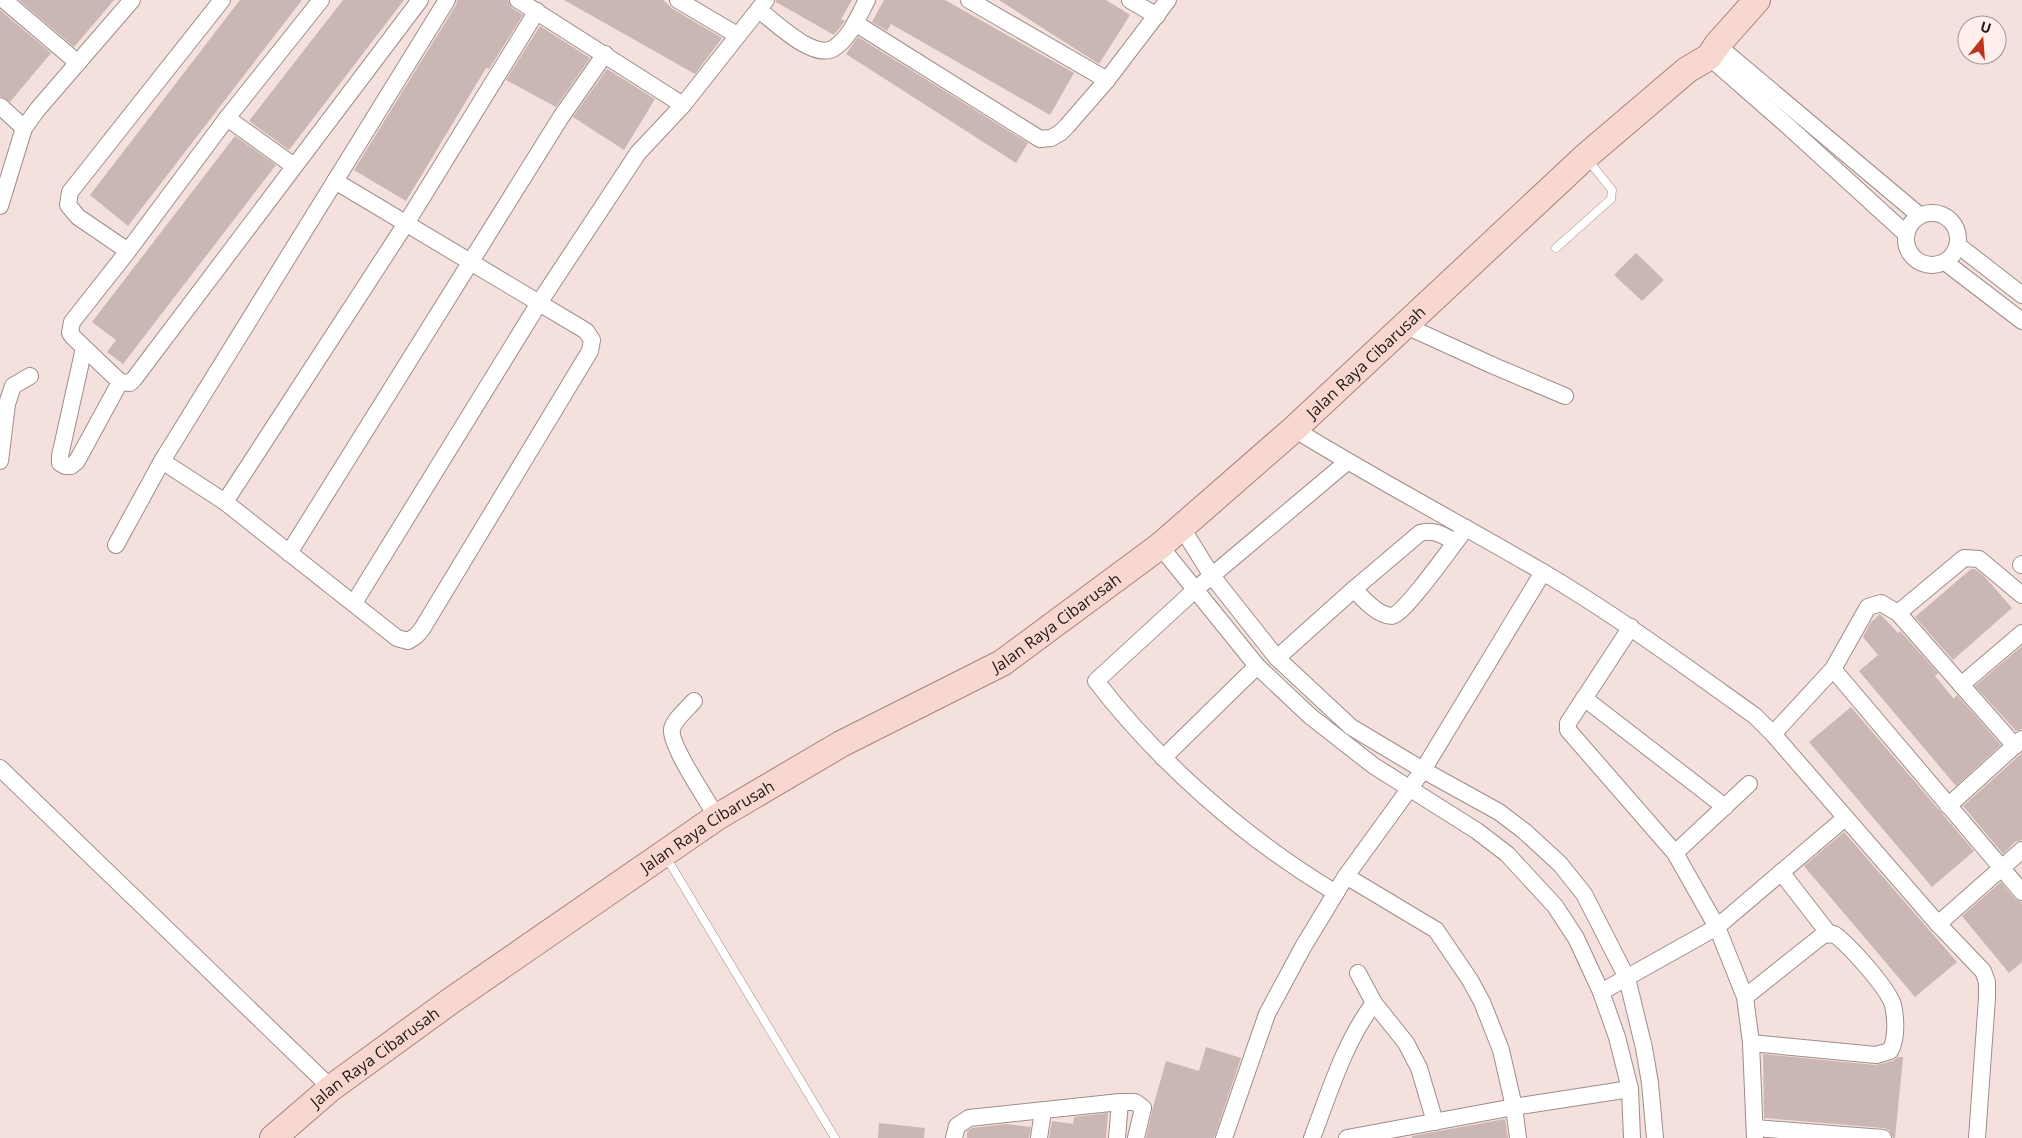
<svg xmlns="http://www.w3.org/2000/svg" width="2022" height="1138" font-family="'Open Sans',sans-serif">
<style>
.building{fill:#cab6b2}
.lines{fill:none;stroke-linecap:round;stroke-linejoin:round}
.lane-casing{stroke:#9f8d89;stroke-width:9}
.street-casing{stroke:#9f8d89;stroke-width:18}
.primary-casing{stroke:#a9837b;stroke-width:28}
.lane{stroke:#fff;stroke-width:8}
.street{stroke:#fff;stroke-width:16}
.primary{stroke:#f8d7d0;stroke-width:26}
.labels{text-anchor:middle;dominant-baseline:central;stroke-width:4.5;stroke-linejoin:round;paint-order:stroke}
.street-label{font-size:16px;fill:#1f1816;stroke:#ffeeeb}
</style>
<rect width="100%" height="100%" fill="#f4e0dc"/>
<!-- building -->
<g class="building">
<path d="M19 0H114L74 47Z"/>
<path d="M240 0H302L128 226 90 195Z"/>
<path d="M343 0H404L289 150 249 121Z"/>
<path d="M457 0H508L512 8 523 15 489 69 486 68 406 201 354 170 456 5Z"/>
<path d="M564 0H663L673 9 722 38 695 74Z"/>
<path d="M776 0H852L841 19 845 21 834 35 776 2Z"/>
<path d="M884 0H945L1074 73 1050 115 891 24 887 31 872 22Z"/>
<path d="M999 0H1106L1130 15 1099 64Z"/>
<path d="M0 10 51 53 10 102 0 96Z"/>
<path d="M540 26 590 58 556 107 506 80Z"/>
<path d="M858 37 1028 143 1016 163 846 54Z"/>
<path d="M607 69 655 99 624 150 573 117Z"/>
<path d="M235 136 276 165 123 364 107 352 116 340 92 322Z"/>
<path d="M1636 253 1664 280 1642 301 1614 275Z"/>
<path d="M1971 569H1975L1984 576 2012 608 1953 660 1915 617Z"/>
<path d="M1880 614 1898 633 1900 631 1938 673 1935 676 1954 699 1957 695 2001 745 1956 786 1859 671 1878 655 1863 637 1871 622Z"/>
<path d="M2022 646V729L2016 731 1975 686Z"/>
<path d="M1851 707 1974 851 1932 887 1809 742Z"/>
<path d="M2022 753V840L2015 842 2003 854 1963 806Z"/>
<path d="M1844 832 1957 962 1915 997 1804 866Z"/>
<path d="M2001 882 2015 899 2022 902V962L2009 973 1962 916Z"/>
<path d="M1206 1047 1241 1058 1214 1138H1146L1153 1107 1166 1061 1199 1071Z"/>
<path d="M1763 1054 1875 1065 1893 1061 1898 1057H1903L1895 1138H1893L1889 1130 1884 1128 1764 1118Z"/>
<path d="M1108 1113 1106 1138H1049L1052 1121 1073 1124 1074 1117Z"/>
<path d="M1505 1119 1508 1138H1412V1136Z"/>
<path d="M879 1123 925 1128 924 1138H878Z"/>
<path d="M1006 1124 1031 1127 1029 1138H967V1131L972 1128Z"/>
</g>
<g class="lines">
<!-- lane casing -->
<g class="lane-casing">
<g id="lane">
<path d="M1556 248 1611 199 1612 190 1588 160"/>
<path d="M666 857 835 1138"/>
</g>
</g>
<!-- street casing -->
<g class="street-casing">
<g id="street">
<path d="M4 0 78 63"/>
<path d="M321 0 227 118 128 251 72 322 70 333 73 337 120 382 130 383 134 379 420 0"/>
<path d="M518 0 683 105"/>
<path d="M678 0 737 35"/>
<path d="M969 0 1107 80"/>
<path d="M1130 0 1157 16"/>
<path d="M759 10C775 22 814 61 834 48 850 38 859 15 867 0"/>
<path d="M855 23 1040 139 1051 138 1060 133 1067 126 1107 80 1168 0"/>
<path d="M1717 45 1919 215"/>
<path d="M1709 57 1790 128 1905 233"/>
<path d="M0 106 24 128"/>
<path d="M227 118 294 166"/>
<path d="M0 206 24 128 37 110 132 0"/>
<circle cx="1932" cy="239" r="26"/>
<path d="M1959 246 2022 295"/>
<path d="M128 251 78 217 68 205 70 192 222 0"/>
<path d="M1945 262 2022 321"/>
<path d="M1404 325 1494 366 1565 396"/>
<path d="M84 348 60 456V463L65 466H71L77 461 120 382"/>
<path d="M1294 429C1375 479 1459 523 1541 571 1616 615 1685 666 1755 716L1773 734 1938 924 1983 971 1987 982V998L1977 1138"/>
<path d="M0 461 7 404 13 386 30 376"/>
<path d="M162 461 225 502 397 638 408 641 416 636 422 629 590 351 592 340 586 331 335 181"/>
<path d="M225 502 407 222 537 11"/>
<path d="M1182 528 1212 576 1277 658 1351 727 1423 770 1499 812 1524 831 1560 864 1584 894 1627 978 1644 1048 1650 1083 1655 1138"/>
<path d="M116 545 162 461 447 0"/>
<path d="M1160 546 1257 666 1310 716 1374 766 1477 831 1507 854 1555 906 1576 938 1601 992 1617 1037 1630 1089 1632 1138"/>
<path d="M289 553 561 117 605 54"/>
<path d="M2021 565 2022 564"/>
<path d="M1354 589 1420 533C1434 529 1443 535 1455 542"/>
<path d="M354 603 539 303 638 153 683 105 766 0"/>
<path d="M1898 613 1964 558 1979 559 2022 595"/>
<path d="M1631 627 1568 723V730L1675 853 1717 927 1745 997 1751 1043 1755 1138"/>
<path d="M1277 658 1354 589C1363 599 1378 616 1392 616 1403 616 1456 541 1466 528"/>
<path d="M1833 669 2022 892"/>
<path d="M1961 685 2022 633"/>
<path d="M1584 698 1725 807"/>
<path d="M694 701C687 709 674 720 672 729 669 744 708 802 717 817"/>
<path d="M1773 734 1833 669 1868 607 1881 603 1898 613 2015 746"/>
<path d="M1163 758 1257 666"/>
<path d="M0 768 331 1088"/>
<path d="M1948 806 2022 739"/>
<path d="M1675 853 1749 784"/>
<path d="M1781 872 1829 934"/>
<path d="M1346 876 1436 930 1470 980 1482 1002 1501 1050 1514 1107 1518 1138"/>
<path d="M1336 893C1246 839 1160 764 1096 681L1196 589 1347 462"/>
<path d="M1938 924 2022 850"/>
<path d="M1358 973 1374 1003 1406 1043 1419 1068 1435 1122"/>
<path d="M1601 992 1717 927 1845 818"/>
<path d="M1745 997 1823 935 1834 934C1849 945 1888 988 1893 1005 1896 1019 1897 1039 1890 1051L1876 1055 1751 1043"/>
<path d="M1755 1128 1883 1138"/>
<path d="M954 1138 957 1126 969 1118 1120 1102H1135L1143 1108 1136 1138"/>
<path d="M1039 1138 1043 1111"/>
<path d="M1117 1138 1120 1102"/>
<path d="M1224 1138 1267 1014 1303 947 1346 876 1423 770 1543 572"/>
<path d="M1312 1138C1330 1091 1344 1043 1374 1003"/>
<path d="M1347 1138 1514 1107 1630 1089"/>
</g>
</g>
<!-- primary casing -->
<g class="primary-casing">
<g id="primary">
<path id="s1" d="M273 1138 331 1088 452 1000 717 817 841 744 1002 663 1160 546 1294 429 1585 157 1687 70 1709 57 1717 45 1757 0"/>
</g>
</g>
<!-- lane -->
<use href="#lane" class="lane"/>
<!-- street -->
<use href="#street" class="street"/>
<!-- primary -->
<use href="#primary" class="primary"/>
</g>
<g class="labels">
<!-- street labels -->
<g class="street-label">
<text stroke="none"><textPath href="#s1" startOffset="1345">Jalan Raya Cibarusah</textPath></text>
<text stroke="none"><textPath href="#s1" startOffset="940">Jalan Raya Cibarusah</textPath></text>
<text stroke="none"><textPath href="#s1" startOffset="535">Jalan Raya Cibarusah</textPath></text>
<text stroke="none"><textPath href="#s1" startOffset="130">Jalan Raya Cibarusah</textPath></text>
</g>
</g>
<!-- north arrow -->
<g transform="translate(1982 40) rotate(17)"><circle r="24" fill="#ffeeeb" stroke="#a59896"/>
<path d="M0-4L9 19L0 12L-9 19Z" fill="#be331a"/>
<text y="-8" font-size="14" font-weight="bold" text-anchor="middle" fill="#1f1816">U</text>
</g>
</svg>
